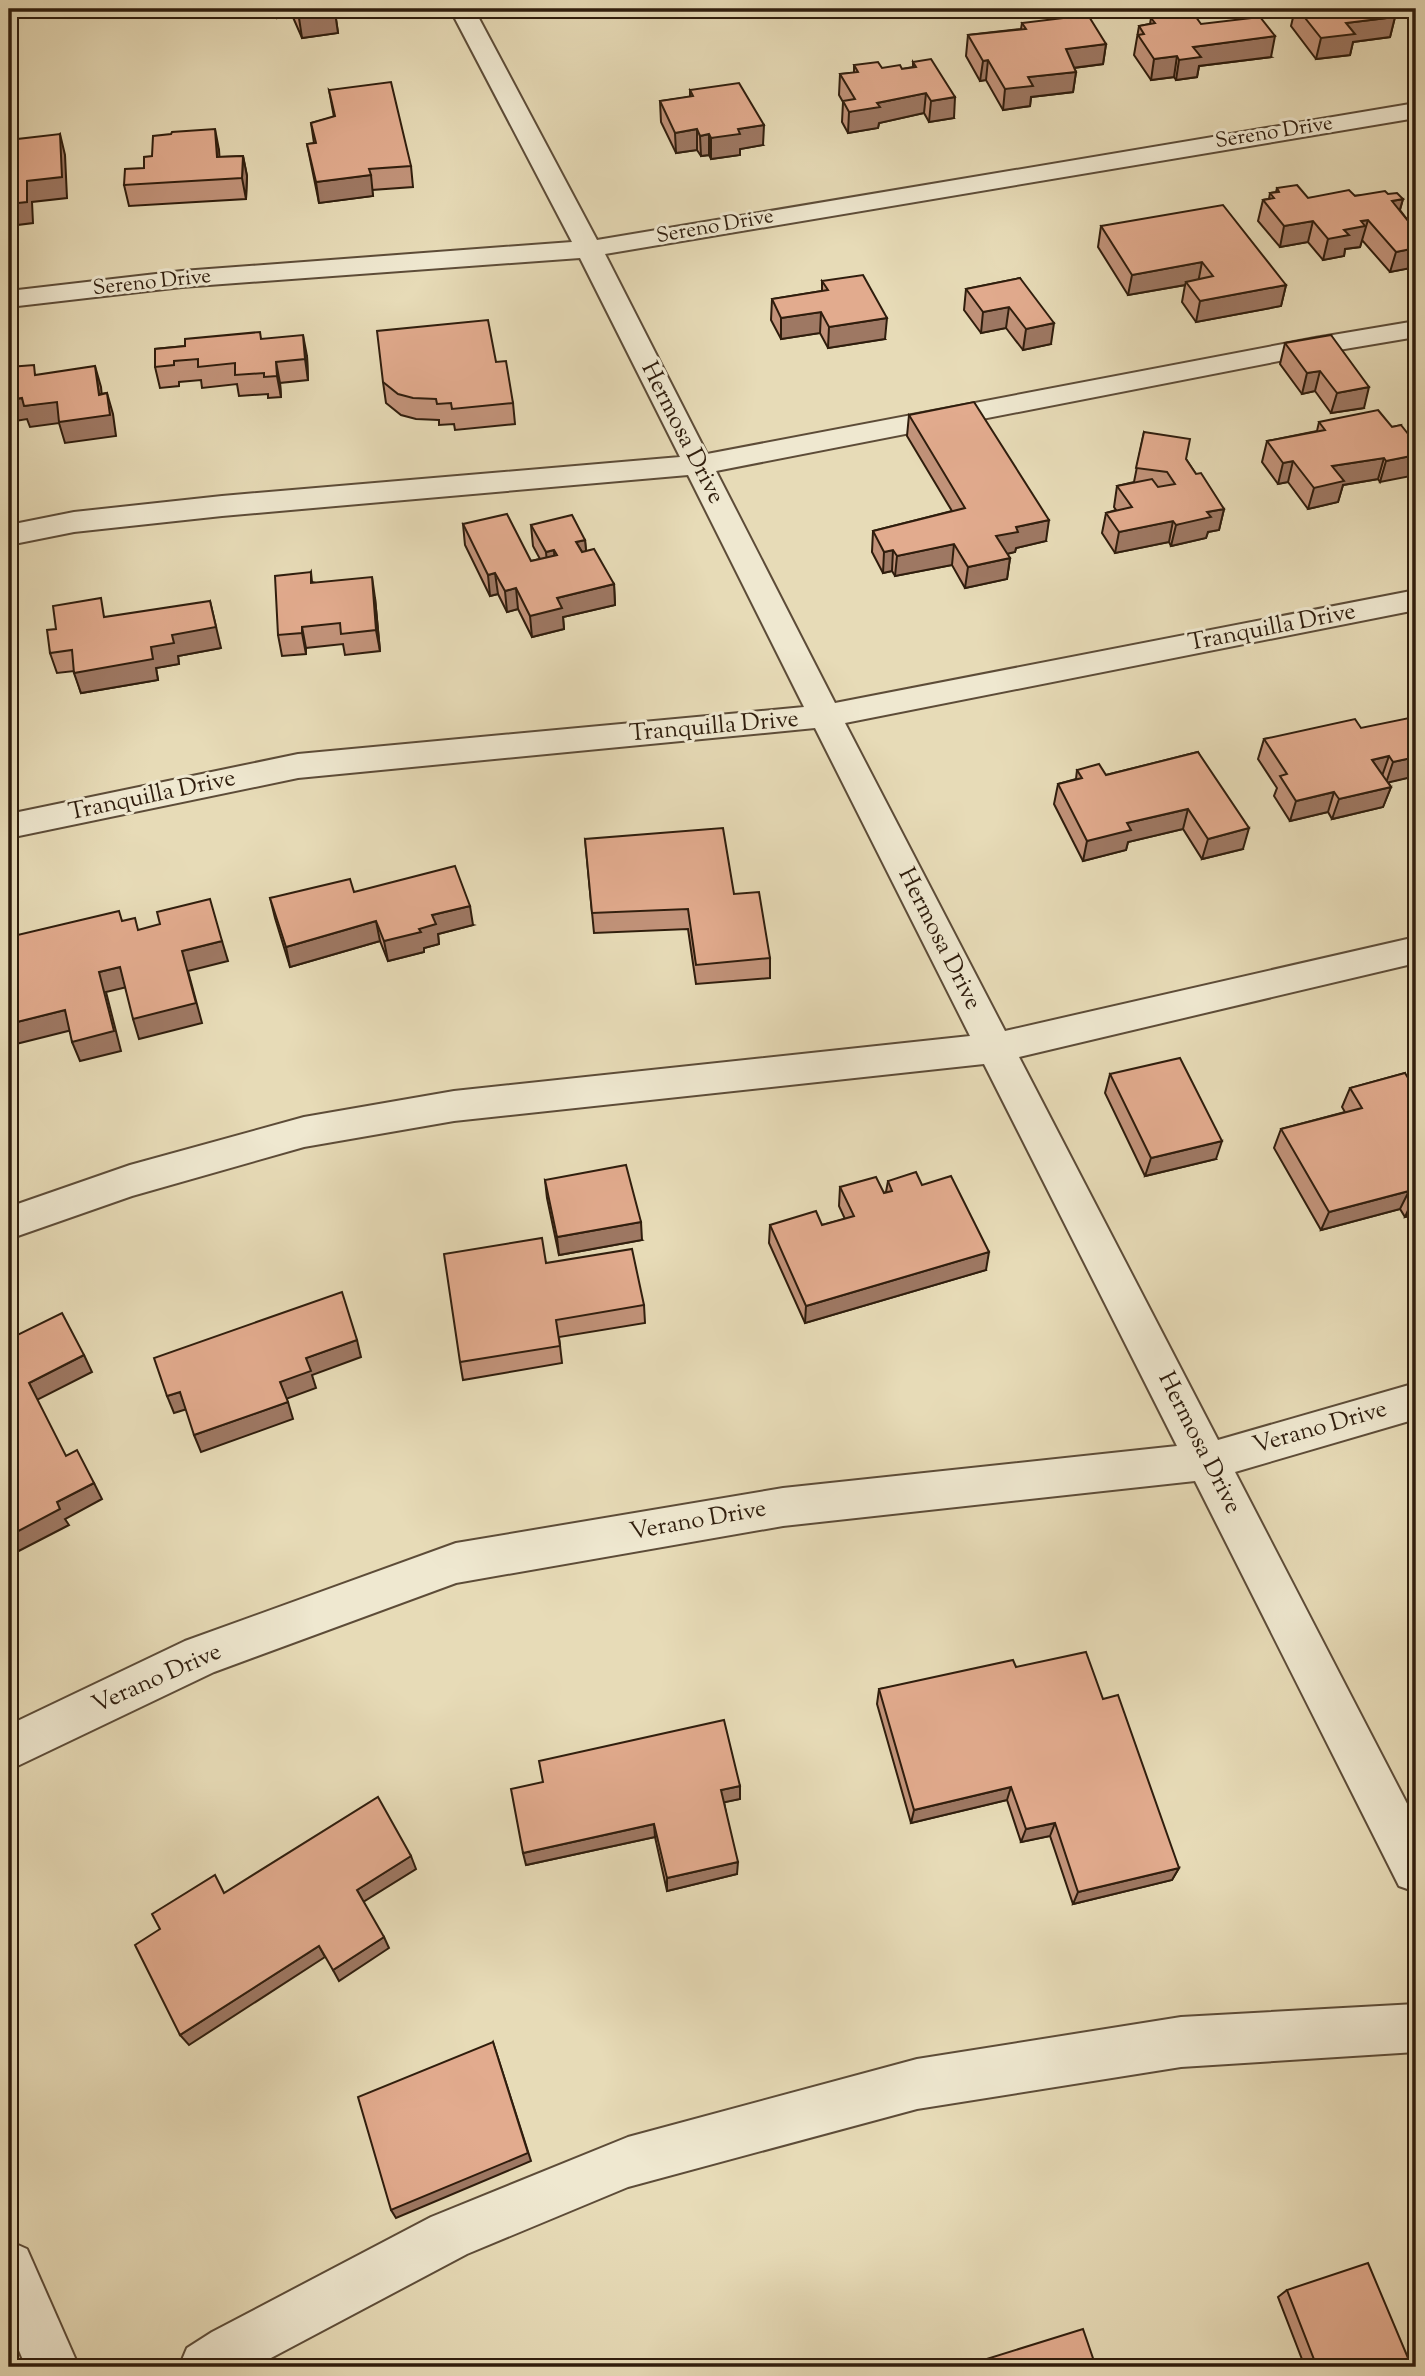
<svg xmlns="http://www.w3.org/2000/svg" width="1425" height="2376" font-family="'Sorts Mill Goudy',serif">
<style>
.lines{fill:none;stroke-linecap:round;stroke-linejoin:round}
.minor-casing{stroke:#5d4c38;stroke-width:4}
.minor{fill:#efe8d0;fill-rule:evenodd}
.wall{fill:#c2937a;stroke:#2f1d0d;stroke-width:2}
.shaded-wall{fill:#9e7863;stroke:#2f1d0d;stroke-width:2}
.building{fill:#e2ab8e;stroke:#2f1d0d;stroke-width:2}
.labels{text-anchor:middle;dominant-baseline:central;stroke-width:6;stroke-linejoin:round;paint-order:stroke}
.far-street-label{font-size:21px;fill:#2f1d0d;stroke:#efe8d0}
.street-label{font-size:24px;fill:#2f1d0d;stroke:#efe8d0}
</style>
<rect width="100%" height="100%" fill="#e7dbb7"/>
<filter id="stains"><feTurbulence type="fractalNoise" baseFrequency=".00286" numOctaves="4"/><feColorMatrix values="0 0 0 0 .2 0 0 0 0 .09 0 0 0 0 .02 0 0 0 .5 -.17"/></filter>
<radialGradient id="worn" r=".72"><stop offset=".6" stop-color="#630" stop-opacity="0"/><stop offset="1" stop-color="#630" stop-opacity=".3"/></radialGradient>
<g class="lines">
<!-- minor casing -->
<g class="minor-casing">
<g id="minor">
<path d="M450 9H474L597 240 1416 103V118L605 254 707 454 1315 338 1416 321V337L1315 354 716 471 835 703 1416 590V610L845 723 1005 1031 1416 937V963L1019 1057 1218 1440 1416 1383V1419L1235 1472 1416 1821V1892L1399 1886 1195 1481 783 1526 456 1583 214 1672 9 1770V1725L185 1641 456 1543 783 1488 1177 1446 984 1064 454 1121 304 1147 132 1196 9 1239V1207L130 1165 304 1117 454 1091 970 1036 815 728 298 778 9 838V814L298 754 804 707 688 475 222 516 74 532 9 545V525L74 512 222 496 680 457 580 258 182 287 9 307V291L182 271 572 242Z"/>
<path d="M1416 2004V2052L1181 2067 917 2109 628 2187 467 2254 254 2367H179L187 2348 212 2332 431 2217 628 2137 917 2059 1181 2017Z"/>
<path d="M9 2241 27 2249 79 2367H26L9 2327Z"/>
</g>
</g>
<!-- minor -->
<use href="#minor" class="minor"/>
</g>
<!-- wall -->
<g class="wall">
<path d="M273 9H333L335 12 338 33 302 38 292 15 277 18Z"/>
<path d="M1295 9H1388L1395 17 1390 37 1353 42 1350 55 1316 59 1291 26Z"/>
<path d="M1151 18 1201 24 1271 57 1199 66 1197 77 1176 80 1174 77 1151 80 1134 55 1139 26 1150 24Z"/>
<path d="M1022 23 1106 44 1103 64 1074 68 1076 72 1073 92 1031 97 1030 106 1003 110 986 80 980 81 966 56 968 35 1021 29Z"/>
<path d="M913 62 954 118 929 122 924 113 879 123 878 128 848 133 842 122 843 102 839 95 840 74 854 73V65L882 68 902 69 913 67Z"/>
<path d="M329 90 411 166 413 187 372 190 373 196 319 203 307 144 314 143 311 123 334 117Z"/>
<path d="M690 90 763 145 740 149V155L711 159 709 155 701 156 697 150 676 153 661 122 660 101 690 97Z"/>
<path d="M219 150V157L243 156 247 176 246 199 129 206 124 185Z"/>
<path d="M1416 178V200L1412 194Z"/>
<path d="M1277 188 1308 198 1388 194 1403 199 1400 210 1416 231V267L1390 272 1362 240 1360 247 1345 249 1344 256 1323 260 1308 242 1280 247 1258 221 1263 200 1269 199 1270 193 1276 192Z"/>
<path d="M1101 226 1286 285 1281 306 1196 322 1182 302 1185 285 1128 295 1098 247Z"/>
<path d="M1020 278 1051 344 1023 350 1006 328 981 333 964 310 966 289Z"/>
<path d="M822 281 885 339 828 348 820 333 781 339 771 320 772 299 822 291Z"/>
<path d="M1331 335 1364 408 1331 413 1315 391 1302 394 1280 364 1285 343Z"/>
<path d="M262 339 307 356 308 380 280 383 281 397 268 398V394L239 396 237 384 202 388 201 380 179 382V386L160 388 155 367V349Z"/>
<path d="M496 362 513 403 515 424 455 430 454 424 439 425V420L416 419 401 415 386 403 383 382Z"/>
<path d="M909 415 1046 541 1016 548 1015 552 1007 554 1010 558 1007 579 965 588 952 565 895 576 892 571 883 573 872 552 873 531 952 511 907 436Z"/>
<path d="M1319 422 1392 427 1401 425 1380 482 1378 479 1343 485 1338 502 1308 509 1288 482 1278 484 1262 462 1267 441 1317 431Z"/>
<path d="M1144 432 1186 459 1196 474 1224 509 1219 530 1208 532 1206 538 1171 546 1169 542 1115 553 1102 533 1106 513 1116 510 1114 507 1117 486 1134 482Z"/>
<path d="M463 524 531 561 540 559 533 546 531 525 585 540 586 551 614 584 615 605 563 617 564 629 532 637 518 609 507 612 498 594 490 596 465 545Z"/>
<path d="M311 572 312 582 375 598 380 651 345 655 343 644 306 648V654L282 656 278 635Z"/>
<path d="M106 617 221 648 178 656 179 664 156 668 158 680 81 693 74 671 57 673 50 653Z"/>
<path d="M1361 728H1416V776L1388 782 1391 787 1383 807 1332 819 1328 812 1290 821 1274 796 1277 788 1258 759 1264 739Z"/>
<path d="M1198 752 1243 849 1202 859 1183 829 1128 842 1126 850 1083 861 1054 804 1058 784 1076 779 1077 770 1106 775Z"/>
<path d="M585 839 734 894 770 958V978L696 984 688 929 594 933Z"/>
<path d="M354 892 473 925 438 934 439 944 424 948V952L388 961 380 941 290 967 275 918 270 898Z"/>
<path d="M1405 1073 1416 1214 1405 1217 1400 1209 1321 1230 1274 1148 1281 1129 1345 1112 1342 1107 1350 1088Z"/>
<path d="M1110 1074 1216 1159 1145 1176 1105 1093Z"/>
<path d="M545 1180 642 1240 559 1255 547 1198Z"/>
<path d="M888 1181 922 1185 986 1270 805 1323 769 1243 770 1225H822L845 1219 839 1206 840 1187 884 1193 886 1192Z"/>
<path d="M546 1263 644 1305 645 1323 559 1337 562 1363 463 1380 460 1362Z"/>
<path d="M1016 1667 1103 1699 1179 1868 1172 1880 1073 1904 1050 1836 1021 1842 1007 1800 911 1823 877 1704 879 1689Z"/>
<path d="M740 1786V1799L724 1802 737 1874 667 1891 655 1837 526 1865Z"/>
<path d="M1287 2290 1408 2358 1416 2367H1305L1278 2297Z"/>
</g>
<!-- shaded-wall -->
<g class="shaded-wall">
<path d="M275 9H291L292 15 277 18Z"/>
<path d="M611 9H627L611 11Z"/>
<path d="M335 12 338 33 302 38 299 18Z"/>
<path d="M1395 17 1390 37 1353 42 1350 55 1316 59 1321 38 1346 23Z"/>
<path d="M1275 36 1271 57 1199 66 1197 77 1176 80 1179 60 1193 47Z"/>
<path d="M1106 44 1103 64 1064 69 1066 49Z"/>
<path d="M1177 56 1174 77 1151 80 1154 59Z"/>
<path d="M988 60 986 80 980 81 983 61Z"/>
<path d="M1076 72 1073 92 1031 97 1030 106 1003 110 1005 89 1028 77Z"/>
<path d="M926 93 924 113 879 123 878 128 848 133 849 112 877 103Z"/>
<path d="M955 97 954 118 929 122 931 101Z"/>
<path d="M764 125 763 145 740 149V155L711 159V138L738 129Z"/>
<path d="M215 129 219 150 221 178 217 157Z"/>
<path d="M697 129V150L676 153 675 133Z"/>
<path d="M60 134 65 155 67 198 32 202 33 223 9 226V204Z"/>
<path d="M709 134V155L701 156 700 136Z"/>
<path d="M243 156 247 176 246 199 242 178Z"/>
<path d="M371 175 373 196 319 203 316 182Z"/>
<path d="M1403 199 1397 219 1392 201Z"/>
<path d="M1368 220 1360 247 1345 249 1344 256 1323 260 1328 239 1361 221Z"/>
<path d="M1313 221 1308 242 1280 247 1284 226Z"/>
<path d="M1416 248V267L1390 272 1396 252Z"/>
<path d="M1202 262 1198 283 1186 282 1185 285 1128 295 1132 275Z"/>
<path d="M1286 285 1281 306 1196 322 1200 301Z"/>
<path d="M1009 307 1006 328 981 333 983 312Z"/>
<path d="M821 312 820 333 781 339V318Z"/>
<path d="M887 318 885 339 828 348 829 327Z"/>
<path d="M1054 323 1051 344 1023 350 1026 329Z"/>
<path d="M303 335 307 356 308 380 305 359Z"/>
<path d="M276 362 280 383 281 397 277 376Z"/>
<path d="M95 366 101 387 104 416 99 395Z"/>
<path d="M1320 371 1315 391 1302 394 1307 373Z"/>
<path d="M1369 387 1364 408 1331 413 1337 393Z"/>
<path d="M107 393 113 414 116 436 65 443 59 423 30 427 27 419 9 422V400L22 398 25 406Z"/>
<path d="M1416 455V475L1380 482 1386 461Z"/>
<path d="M1384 458 1378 479 1343 485 1338 502 1308 509 1314 488 1332 466Z"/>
<path d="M1293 461 1288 482 1278 484 1283 463Z"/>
<path d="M1224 509 1219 530 1208 532 1206 538 1171 546 1176 525 1207 512Z"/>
<path d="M1049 520 1046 541 1016 548 1015 552 993 557 996 536 1016 527Z"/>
<path d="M1173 521 1169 542 1115 553 1119 532Z"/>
<path d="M585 540 587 560 576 542Z"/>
<path d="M954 544 952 565 895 576 897 556Z"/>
<path d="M554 550 555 571 548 573 546 552Z"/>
<path d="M893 550 892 571 883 573 884 552Z"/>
<path d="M1010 558 1007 579 965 588 968 567Z"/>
<path d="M495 573 498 594 490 596 488 575Z"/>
<path d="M372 577 375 598 380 651 376 630Z"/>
<path d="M614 584 615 605 563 617 564 629 532 637 530 616 557 598Z"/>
<path d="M516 588 518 609 507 612 505 591Z"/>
<path d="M210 601 221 648 178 656 179 664 156 668 158 680 81 693 74 673 172 635Z"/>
<path d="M302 627 306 648V654L302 633Z"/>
<path d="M1389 756 1382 776 1372 760Z"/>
<path d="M1416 757V776L1386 783 1393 762Z"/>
<path d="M1391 787 1383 807 1332 819 1339 799Z"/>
<path d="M1334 792 1328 812 1290 821 1296 801Z"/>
<path d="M1188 809 1183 829 1128 842 1126 850 1083 861 1087 841 1127 823Z"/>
<path d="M1249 828 1243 849 1202 859 1208 839Z"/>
<path d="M470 906 473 925 438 934 439 944 424 948V952L388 961 384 941 419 929 432 915Z"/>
<path d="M376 921 380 941 290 967 286 947Z"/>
<path d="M222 941 228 961 188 971 202 1023 139 1039 133 1019 182 951Z"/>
<path d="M120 967 127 987 106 992 121 1051 80 1061 72 1042 99 972Z"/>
<path d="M65 1010 72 1030 12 1045 9 1037V1024Z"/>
<path d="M1222 1141 1216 1159 1145 1176 1151 1158Z"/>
<path d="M1409 1191 1400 1209 1321 1230 1329 1212Z"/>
<path d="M1416 1198V1214L1405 1217 1413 1199Z"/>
<path d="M641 1222 642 1240 559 1255 557 1237Z"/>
<path d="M989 1252 986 1270 805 1323 806 1306Z"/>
<path d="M357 1340 361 1357 312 1375 316 1388 286 1399 280 1382 306 1358Z"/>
<path d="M84 1355 92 1372 37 1400 29 1383Z"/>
<path d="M180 1392 187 1409 174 1413 167 1396Z"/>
<path d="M288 1402 293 1419 201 1452 194 1435Z"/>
<path d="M94 1483 102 1499 65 1519 69 1525 9 1556V1536L57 1502Z"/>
<path d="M740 1786V1799L721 1803V1790Z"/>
<path d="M1011 1787 1007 1800 911 1823 914 1810Z"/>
<path d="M1055 1823 1050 1836 1021 1842 1026 1829Z"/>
<path d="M654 1824 655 1837 526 1865 523 1853Z"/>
<path d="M411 1856 416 1869 363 1902 357 1890Z"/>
<path d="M738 1862 737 1874 667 1891V1878Z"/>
<path d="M1179 1868 1172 1880 1073 1904 1078 1892Z"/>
<path d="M384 1937 389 1948 339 1981 333 1970Z"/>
<path d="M319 1946 325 1957 189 2045 180 2035Z"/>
<path d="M493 2042 531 2161 396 2218 391 2210Z"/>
</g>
<!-- building -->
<g class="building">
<path d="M295 9H333L335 12 299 18Z"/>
<path d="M1298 9H1388L1395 17 1346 23 1355 34 1321 38Z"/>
<path d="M1193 13 1201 24 1260 17 1275 36 1193 47 1201 57 1179 60 1177 56 1154 59 1138 35 1144 34 1139 26 1155 23 1151 18Z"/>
<path d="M1088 15 1106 44 1066 49 1076 72 1028 77 1033 86 1005 89 988 60 983 61 968 35 1026 29 1022 23Z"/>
<path d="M931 59 955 97 931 101 926 93 877 103 880 107 849 112 843 101 855 99 840 74 858 72 854 65 878 62 882 68 900 65 902 69 916 67 913 62Z"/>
<path d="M391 82 411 166 369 169 371 175 316 182 307 144 316 143 311 123 335 116 329 90Z"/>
<path d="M739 83 764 125 738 129 740 134 711 138 709 134 700 136 697 129 675 133 660 101 693 96 690 90Z"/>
<path d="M215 129 217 157 243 156 242 178 124 185 125 169 144 168V157L152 156 153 136 171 134 172 132Z"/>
<path d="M60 134 62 177 27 181V202L9 204V140Z"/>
<path d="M1297 185 1308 198 1349 190 1355 196 1385 191 1388 194 1397 193 1403 199 1392 201 1416 231V248L1396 252 1368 220 1361 221 1365 226 1344 230 1349 235 1328 239 1313 221 1284 226 1263 200 1274 198 1270 193 1279 192 1277 188Z"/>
<path d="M1223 205 1286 285 1200 301 1186 282 1213 276 1202 262 1132 275 1101 226Z"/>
<path d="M863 275 887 318 829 327 821 312 781 318 772 299 828 290 822 281Z"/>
<path d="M1020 278 1054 323 1026 329 1009 307 983 312 966 289Z"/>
<path d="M488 320 496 362 506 361 513 403 452 409 451 403 437 404 436 399 413 398 398 394 383 382 377 331Z"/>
<path d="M260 332 261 339 303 335 305 359 276 362 277 376 264 377V373L235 375V363L198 367V359L174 361V365L155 367V349L185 346V339Z"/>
<path d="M1331 335 1369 387 1337 393 1320 371 1307 373 1285 343Z"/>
<path d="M34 365 35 375 95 366 99 395 107 393 110 415 59 422 57 402 24 406 22 398 9 400V367Z"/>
<path d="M974 402 1049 520 1016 527 1018 532 996 536 1010 558 968 567 954 544 897 556 893 550 884 552 873 531 965 508 909 415Z"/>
<path d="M1378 410 1392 427 1401 425 1416 444V455L1386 461 1384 458 1332 466 1344 481 1314 488 1293 461 1283 463 1267 441 1325 430 1319 422Z"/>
<path d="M1144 432 1190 439 1186 459 1196 474 1201 473 1224 509 1207 512 1211 517 1176 525 1173 521 1119 532 1106 513 1132 507 1117 486 1152 479 1158 487 1175 484 1167 472 1136 468Z"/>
<path d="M507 514 531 561 557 555 554 550 546 552 531 525 572 515 585 540 576 542 582 552 594 549 614 584 557 598 562 608 530 616 516 588 505 591 495 573 488 575 463 524Z"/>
<path d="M311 572V583L372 577 376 630 341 634 340 623 302 627V633L278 635 275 576Z"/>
<path d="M101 598 104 617 210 601 216 627 172 635 174 643 151 647 153 659 74 673 72 650 50 653 47 630 56 629 53 606Z"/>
<path d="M1409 718 1416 728V757L1393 762 1389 756 1372 760 1391 787 1339 799 1334 792 1296 801 1280 776 1287 774 1264 739 1355 719 1361 728Z"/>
<path d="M1198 752 1249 828 1208 839 1188 809 1127 823 1131 830 1087 841 1058 784 1082 778 1077 770 1099 764 1106 775Z"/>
<path d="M723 828 734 894 759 892 770 958 696 965 688 909 592 913 585 839Z"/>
<path d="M455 866 470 906 432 915 436 924 419 929 421 932 384 941 376 921 286 947 270 898 350 879 354 892Z"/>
<path d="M210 899 222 941 182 951 196 1003 133 1019 120 967 99 972 114 1031 72 1042 65 1010 9 1024V937L119 911 122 921 135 918 138 930 160 924 157 912Z"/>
<path d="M1180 1058 1222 1141 1151 1158 1110 1074Z"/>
<path d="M1405 1073 1416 1091V1198L1413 1199 1409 1191 1329 1212 1281 1129 1362 1108 1350 1088Z"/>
<path d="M626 1165 641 1222 557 1237 545 1180Z"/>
<path d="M916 1172 922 1185 951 1176 989 1252 806 1306 770 1225 816 1211 822 1225 854 1216 840 1187 876 1177 884 1193 892 1191 888 1181Z"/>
<path d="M542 1238 546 1263 632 1249 644 1305 556 1320 560 1346 460 1362 444 1254Z"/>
<path d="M342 1292 357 1340 306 1358 311 1371 280 1382 288 1402 194 1435 180 1392 167 1396 154 1358Z"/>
<path d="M62 1313 84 1355 29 1383 66 1456 77 1450 94 1483 57 1502 60 1509 9 1536V1396L11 1394 9 1390V1358L15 1354 9 1342V1339Z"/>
<path d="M1086 1652 1103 1699 1118 1695 1179 1868 1078 1892 1055 1823 1026 1829 1011 1787 914 1810 879 1689 1013 1660 1016 1667Z"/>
<path d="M724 1720 740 1786 721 1790 738 1862 667 1878 654 1824 523 1853 511 1789 543 1782 539 1761Z"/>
<path d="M378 1797 411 1856 357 1890 384 1937 333 1970 319 1946 180 2035 135 1945 160 1929 152 1914 215 1875 224 1893Z"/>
<path d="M493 2042 528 2153 391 2210 358 2097Z"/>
<path d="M1368 2263 1408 2358 1416 2355V2367H1317L1287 2290Z"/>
<path d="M1083 2329 1096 2367H961Z"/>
</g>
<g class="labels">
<!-- far-street labels -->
<g class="far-street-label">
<text transform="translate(1274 133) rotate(-9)">Sereno Drive</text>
<text transform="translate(715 227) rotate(-10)">Sereno Drive</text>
<text transform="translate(152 283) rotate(-6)">Sereno Drive</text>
</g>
<!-- street labels -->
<g class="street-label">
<text transform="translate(682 433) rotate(63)">Hermosa Drive</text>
<text transform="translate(1272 628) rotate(-11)">Tranquilla Drive</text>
<text transform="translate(714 727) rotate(-5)">Tranquilla Drive</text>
<text transform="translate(152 796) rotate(-12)">Tranquilla Drive</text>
<text transform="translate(939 939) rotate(63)">Hermosa Drive</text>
<text transform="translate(1320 1428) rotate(-16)">Verano Drive</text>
<text transform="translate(1199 1443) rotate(63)">Hermosa Drive</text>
<text transform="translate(698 1521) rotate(-10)">Verano Drive</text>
<text transform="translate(157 1679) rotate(-24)">Verano Drive</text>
</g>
</g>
<!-- margin -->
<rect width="1425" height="2376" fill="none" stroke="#e7dbb7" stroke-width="35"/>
<rect x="10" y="10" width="1404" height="2355" fill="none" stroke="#2f1d0d" stroke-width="3.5"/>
<rect x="18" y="18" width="1390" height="2341" fill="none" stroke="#2f1d0d" stroke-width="2"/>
<rect width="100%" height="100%" filter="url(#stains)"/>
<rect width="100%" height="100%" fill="url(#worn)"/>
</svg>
